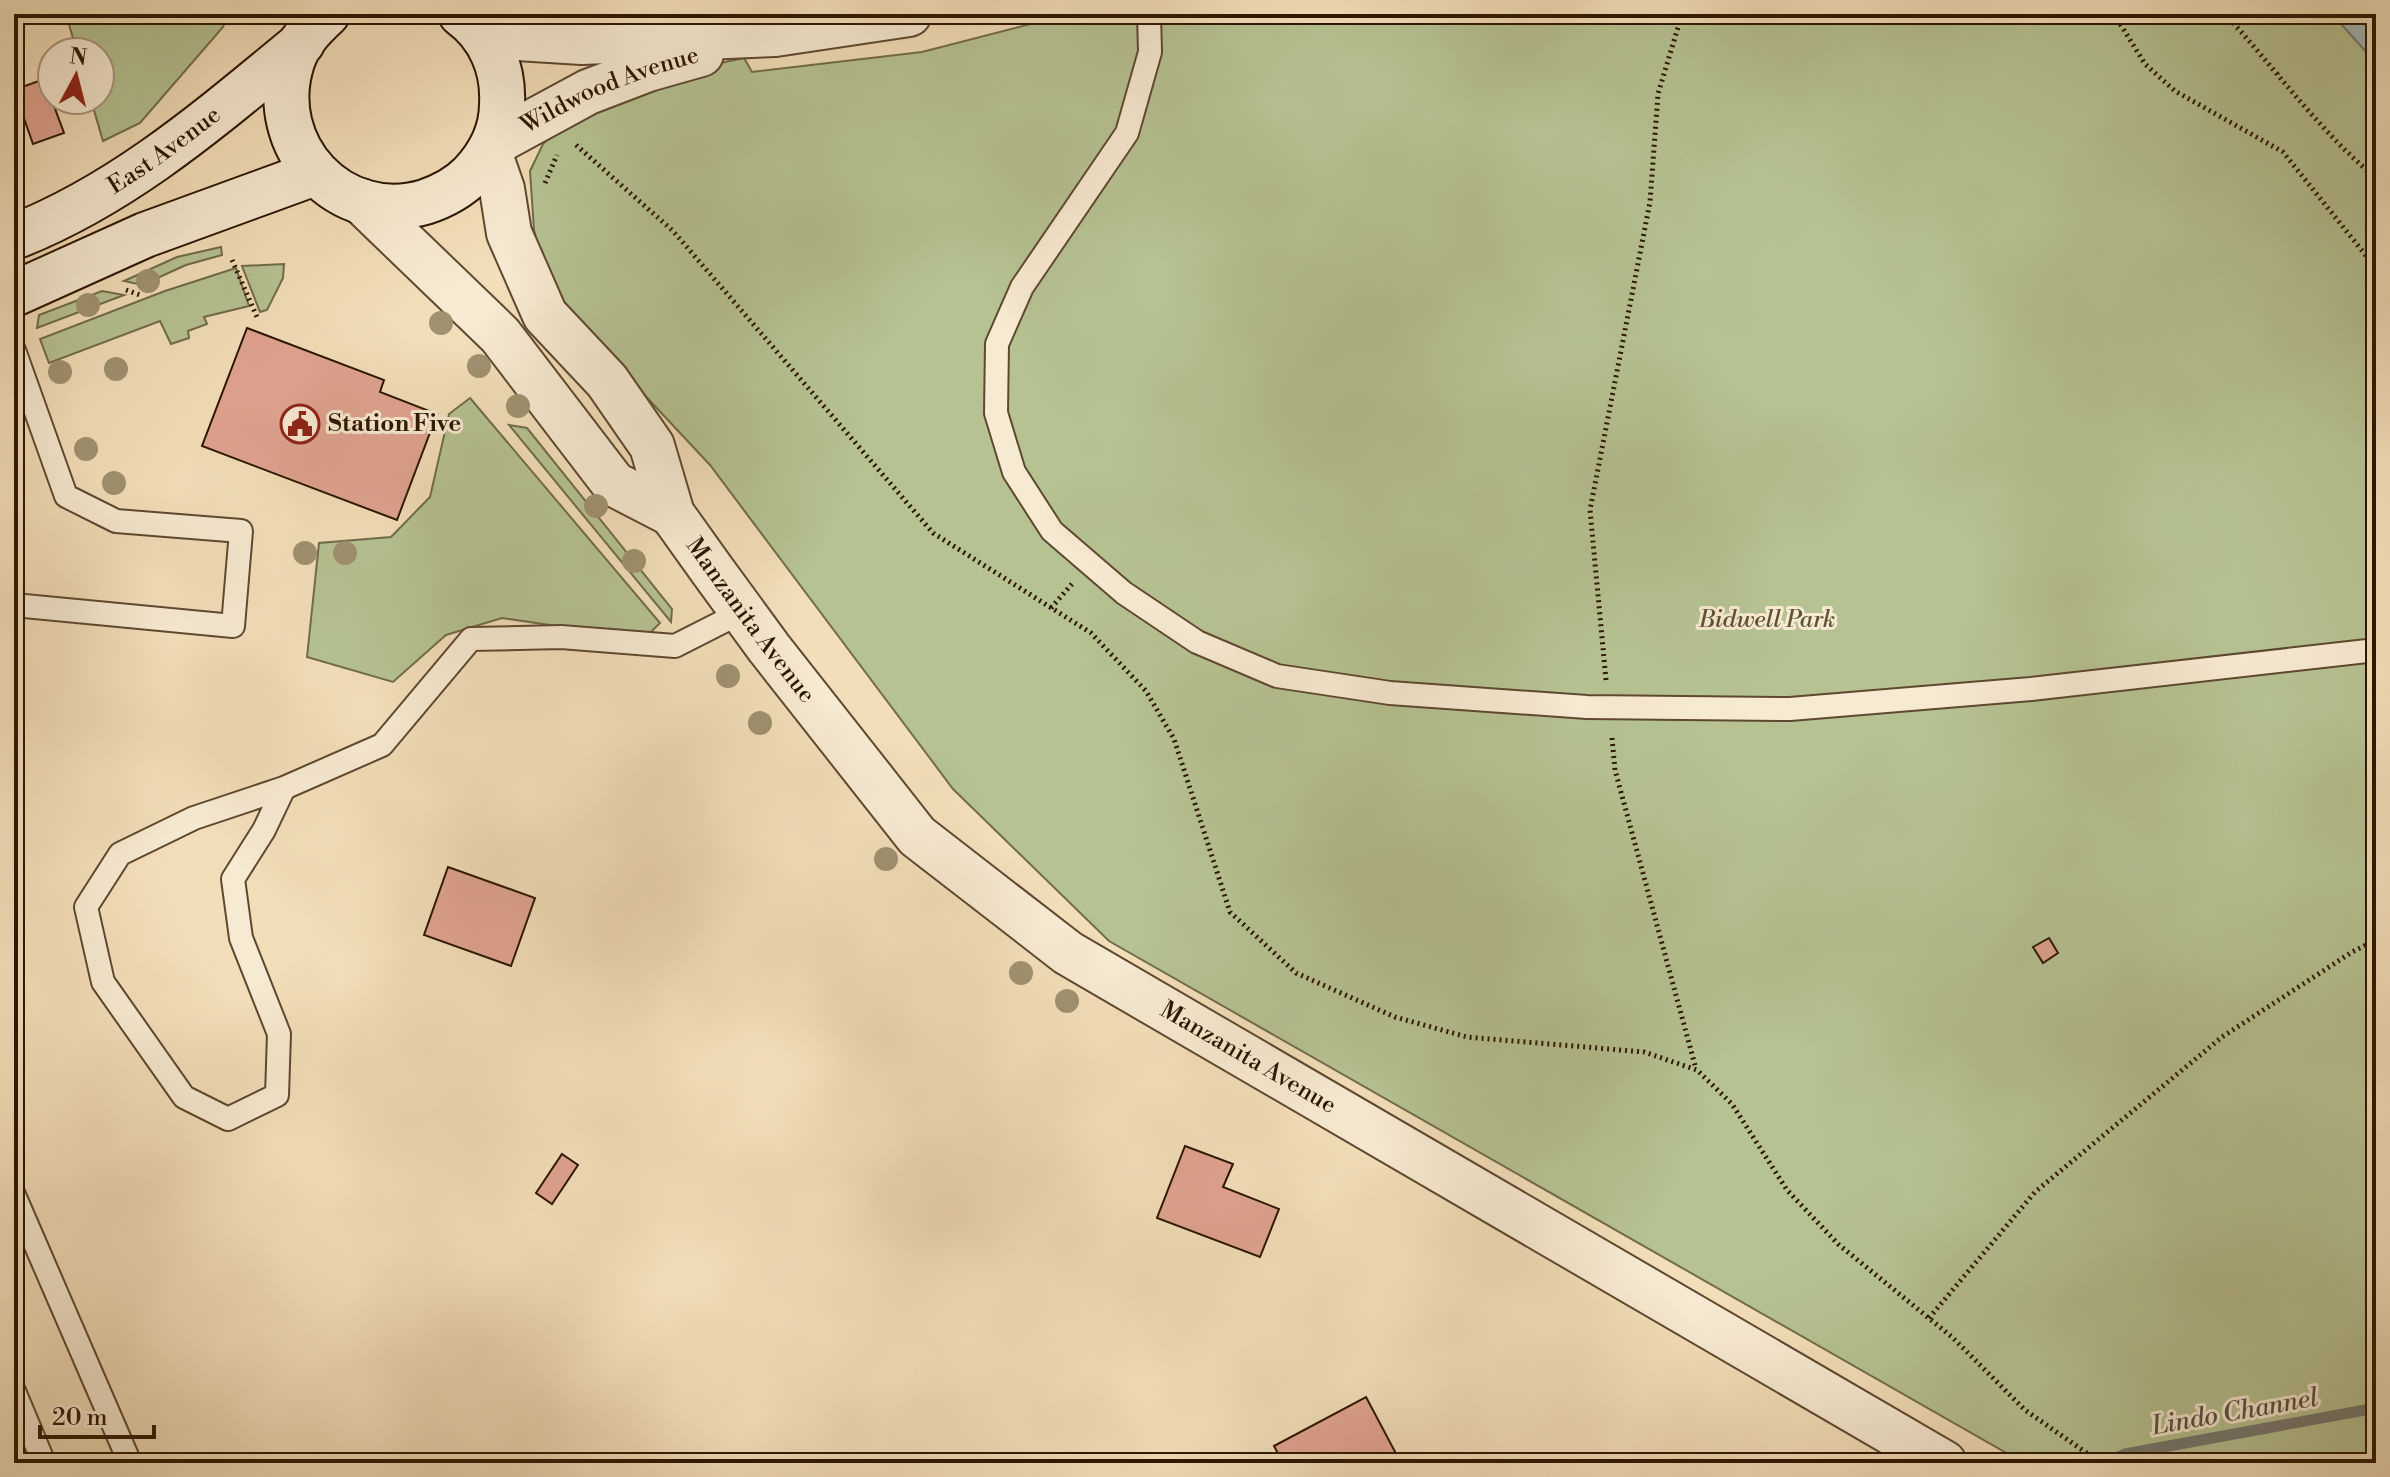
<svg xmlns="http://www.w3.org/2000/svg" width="2390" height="1477" font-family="'Libre Bodoni',serif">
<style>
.green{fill:#b6c292;stroke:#716c4a;stroke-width:2}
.water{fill:#a2b9bb;stroke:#737871;stroke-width:2}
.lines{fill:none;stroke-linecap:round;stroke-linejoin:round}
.stream{stroke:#737871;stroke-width:11}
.building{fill:#e0a390;stroke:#2c1601;stroke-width:2}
.service-casing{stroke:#5e482f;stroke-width:26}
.minor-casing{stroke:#5e482f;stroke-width:48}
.tertiary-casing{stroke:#5e482f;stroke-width:48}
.secondary-casing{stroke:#2c1601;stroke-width:48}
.path{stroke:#2c1601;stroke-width:5;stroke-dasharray:2 4;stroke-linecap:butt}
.service{stroke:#f7ead2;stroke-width:22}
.minor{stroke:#f7ead2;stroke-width:44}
.tertiary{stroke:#f7ead2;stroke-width:44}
.secondary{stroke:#f7ead2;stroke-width:44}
.tree{fill:#a09170}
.labels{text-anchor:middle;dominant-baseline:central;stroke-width:6;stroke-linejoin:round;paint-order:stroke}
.street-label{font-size:24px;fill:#2c1601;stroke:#f7ead2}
.poi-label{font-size:24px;font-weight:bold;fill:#2c1601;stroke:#f7ead2;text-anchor:start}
.park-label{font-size:24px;font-style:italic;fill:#5c5234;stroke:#f7ead2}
.water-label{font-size:26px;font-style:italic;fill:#554f42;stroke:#f7ead2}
</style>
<rect width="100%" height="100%" fill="#f2deb9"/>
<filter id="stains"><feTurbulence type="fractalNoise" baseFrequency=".0025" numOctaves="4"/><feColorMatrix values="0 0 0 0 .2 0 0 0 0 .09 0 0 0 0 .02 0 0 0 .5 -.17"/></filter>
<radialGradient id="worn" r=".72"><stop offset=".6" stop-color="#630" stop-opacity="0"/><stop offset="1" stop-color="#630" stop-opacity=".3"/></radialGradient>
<!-- green -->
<g class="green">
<path d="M66 14H228L223 27 140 123 103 141 91 100H100V52H77Z"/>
<path d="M1069 14H2376V1463H2024L1109 941 953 789 710 465 594 341 562 299 543 264 534 230 530 171 543 144 569 114 659 76 744 58 752 72 922 52Z"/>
<path d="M221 247 222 255 186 265 142 285 124 281 177 257Z"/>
<path d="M284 264 283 278 267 310 260 312 242 266Z"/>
<path d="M236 268 249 306 204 317 207 324 188 331 189 338 171 344 160 321 49 363 40 339 165 291Z"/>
<path d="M102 291 124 295 37 328 39 315Z"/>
<path d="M470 398 660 623 651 632 611 634 502 618 446 635 393 682 307 657 319 543 391 537 430 497 449 414Z"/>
<path d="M509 425 527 428 672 609 671 622Z"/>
</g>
<!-- water -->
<path class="water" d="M2332 14H2376V63Z"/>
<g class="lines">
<!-- stream -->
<path class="stream" d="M2104 1463 2125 1454 2376 1408"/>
</g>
<!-- building -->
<g class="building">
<path d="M44 79 64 133 33 144 14 90Z"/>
<path d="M247 328 384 380 380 392 437 414 397 520 202 446Z"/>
<path d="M448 867 535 898 511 966 424 935Z"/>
<path d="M2049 938 2058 953 2043 963 2033 947Z"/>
<path d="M1185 1146 1233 1164 1223 1187 1279 1209 1260 1257 1157 1218Z"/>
<path d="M562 1154 578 1165 552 1204 536 1193Z"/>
<path d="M1366 1397 1401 1463H1283L1274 1446Z"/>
</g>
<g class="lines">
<!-- service casing -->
<g class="service-casing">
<g id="service">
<path d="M1149 14 1150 52 1127 133 1022 287 997 344 996 413 1014 472 1052 531 1124 593 1197 642 1277 676 1390 693 1587 707 1790 709 2031 689 2376 650"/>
<path d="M14 350 66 496 116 521 241 531 233 626 14 605"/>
<path d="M284 788 264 830 233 879 241 938 279 1034 277 1095 228 1119 184 1097 103 982 86 907 120 854 194 818 284 788 382 745 471 639 561 637 675 646 742 612"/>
<path d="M14 1195 130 1463"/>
<path d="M14 1391 44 1463"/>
</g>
</g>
<!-- minor casing -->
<g class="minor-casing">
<g id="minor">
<path d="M483 36 582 42 775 34 909 14"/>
<path id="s1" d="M494 143 588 92 648 69 701 54"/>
</g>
</g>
<!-- tertiary casing -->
<g class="tertiary-casing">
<g id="tertiary">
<path id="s2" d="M489 152 502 189 509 233 545 315 607 381 652 446 672 514 712 570 769 648 917 836 1068 953 1944 1463"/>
<path d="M361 201 500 335 614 484 672 514"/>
</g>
</g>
<!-- secondary casing -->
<g class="secondary-casing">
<g id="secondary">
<path d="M327 14C312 28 298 42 292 62 265 146 340 227 425 202 443 196 458 188 471 175 490 155 502 131 502 104 504 69 490 35 461 14"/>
<path id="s3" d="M14 237C124 194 212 117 302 43"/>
<path d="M14 294 145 235 315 173"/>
</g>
</g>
<!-- path -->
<g class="path">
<path d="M2114 14 2145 64 2175 91 2283 152 2376 268"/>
<path d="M2225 14C2275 68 2319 131 2376 178"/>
<path d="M576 145 673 231 933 533 1091 633 1146 691 1174 739 1230 912 1296 973 1395 1017 1467 1037 1644 1052 1697 1070 1732 1104 1787 1190 1838 1244 1952 1337 2025 1410 2101 1463"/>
<path d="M545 183 557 155"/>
<path d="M232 260 257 317"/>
<path d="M126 290 140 295"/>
<path d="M1051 608 1072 584"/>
<path d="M1606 680 1590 510 1650 202 1658 94 1682 14"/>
<path d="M1612 738 1615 770 1696 1069"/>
<path d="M1929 1318 2035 1192 2222 1037 2352 952 2376 940"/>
</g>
<!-- service -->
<use href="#service" class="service"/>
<!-- minor -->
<use href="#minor" class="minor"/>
<!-- tertiary -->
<use href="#tertiary" class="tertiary"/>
<!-- secondary -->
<use href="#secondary" class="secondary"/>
</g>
<!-- trees -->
<g class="tree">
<circle cx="148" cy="281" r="12"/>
<circle cx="88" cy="305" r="12"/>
<circle cx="441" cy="323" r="12"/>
<circle cx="479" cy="366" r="12"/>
<circle cx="116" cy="369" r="12"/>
<circle cx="60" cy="372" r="12"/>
<circle cx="518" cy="406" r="12"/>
<circle cx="86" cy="449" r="12"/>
<circle cx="114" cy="483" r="12"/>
<circle cx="596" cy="506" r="12"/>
<circle cx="305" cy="553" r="12"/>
<circle cx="345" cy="553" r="12"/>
<circle cx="634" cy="561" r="12"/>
<circle cx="728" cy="676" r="12"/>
<circle cx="760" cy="723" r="12"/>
<circle cx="886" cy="859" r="12"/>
<circle cx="1021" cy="973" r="12"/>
<circle cx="1067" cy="1001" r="12"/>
</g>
<!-- icons -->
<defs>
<g id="civic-ring" transform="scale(2)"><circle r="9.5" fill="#f7ead2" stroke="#8f2418" stroke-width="1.5"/><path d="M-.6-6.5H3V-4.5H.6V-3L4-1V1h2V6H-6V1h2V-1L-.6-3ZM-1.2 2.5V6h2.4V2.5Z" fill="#8f2418"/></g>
</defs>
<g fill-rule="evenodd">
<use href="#civic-ring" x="300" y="424"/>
</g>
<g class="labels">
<!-- street labels -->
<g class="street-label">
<text stroke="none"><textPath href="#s1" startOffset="128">Wildwood Avenue</textPath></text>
<text stroke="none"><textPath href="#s3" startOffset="174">East Avenue</textPath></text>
<text stroke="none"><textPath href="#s2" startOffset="546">Manzanita Avenue</textPath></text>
<text stroke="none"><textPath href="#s2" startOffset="1218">Manzanita Avenue</textPath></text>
</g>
<!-- poi labels -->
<g class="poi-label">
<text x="328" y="424">Station Five</text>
</g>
<!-- park labels -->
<g class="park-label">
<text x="1767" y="620">Bidwell Park</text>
</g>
<!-- water labels -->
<g class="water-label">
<text transform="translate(2235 1412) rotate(-10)">Lindo Channel</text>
</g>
</g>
<!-- margin -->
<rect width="2390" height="1477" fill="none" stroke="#f2deb9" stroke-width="48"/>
<rect x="16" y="16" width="2358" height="1445" fill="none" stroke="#2c1601" stroke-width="4"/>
<rect x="24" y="24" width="2342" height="1429" fill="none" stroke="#2c1601" stroke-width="2"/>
<!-- north arrow -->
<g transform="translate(76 76) rotate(7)"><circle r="38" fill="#f7ead2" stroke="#a6957e" stroke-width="2"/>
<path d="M0-6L14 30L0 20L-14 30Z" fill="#8f2418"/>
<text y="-12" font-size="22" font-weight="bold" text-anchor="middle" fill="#2c1601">N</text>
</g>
<!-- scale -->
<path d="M40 1425v12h114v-12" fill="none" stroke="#2c1601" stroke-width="4"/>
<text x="52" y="1425" font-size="24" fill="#2c1601" stroke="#f7ead2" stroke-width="6" paint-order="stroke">20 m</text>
<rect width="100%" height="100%" filter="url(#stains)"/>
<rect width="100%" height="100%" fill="url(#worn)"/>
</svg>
